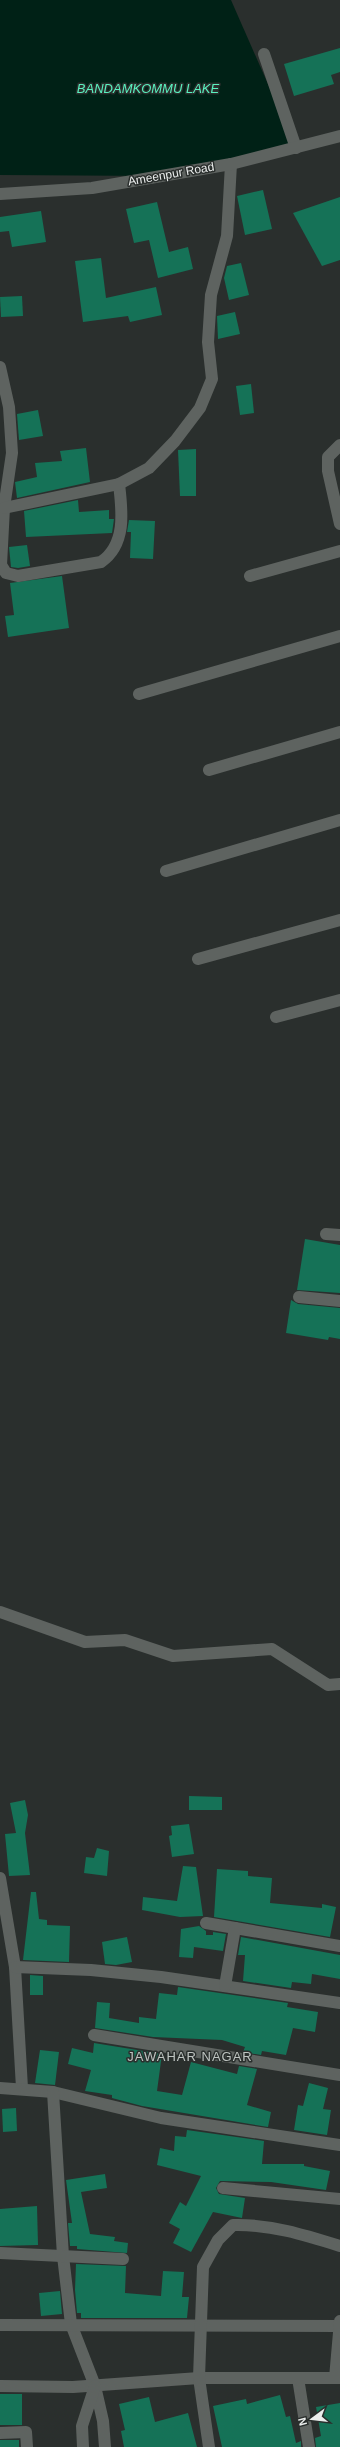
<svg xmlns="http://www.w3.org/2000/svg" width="340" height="2447" font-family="Arial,sans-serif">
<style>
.water{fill:#002116}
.building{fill:#157257}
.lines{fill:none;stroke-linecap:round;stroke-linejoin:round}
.street{stroke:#5e6360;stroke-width:12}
.secondary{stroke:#5e6360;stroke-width:12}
.labels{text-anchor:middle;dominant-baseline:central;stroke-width:3;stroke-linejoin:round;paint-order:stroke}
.street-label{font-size:12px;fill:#ebeeed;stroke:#2a2f2d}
.water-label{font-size:13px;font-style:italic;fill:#5af1bf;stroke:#2a2f2d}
.neighbourhood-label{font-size:13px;letter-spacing:1px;fill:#bec4c1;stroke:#2a2f2d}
</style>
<rect width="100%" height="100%" fill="#2a2f2d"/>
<!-- water -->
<path class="water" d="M0 0H231L296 148 158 176 0 175Z"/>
<!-- building -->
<g class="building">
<path d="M340 48V72L331 75 334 84 294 96 284 64Z"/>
<path d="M263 190 272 229 245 235 237 196Z"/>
<path d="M340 197V260L322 266 293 213Z"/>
<path d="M157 202 169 252 188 247 193 269 158 278 149 240 134 243 126 209Z"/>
<path d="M41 211 46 242 12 247 9 231 0 232V217Z"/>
<path d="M101 258 106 298 156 287 162 315 130 322 128 316 83 322 75 261Z"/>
<path d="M241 263 249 295 229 300 224 278 227 266Z"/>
<path d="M22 296 23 316 1 317 0 297Z"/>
<path d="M235 312 240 334 218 339 217 316Z"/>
<path d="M251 384 254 413 240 415 236 386Z"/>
<path d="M38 410 43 436 19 440 17 414Z"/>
<path d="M86 448 90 482 17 498 15 482 37 477 35 463 62 461 60 451Z"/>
<path d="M196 449V496H180L178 450Z"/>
<path d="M78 500 79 512 109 510V519H114L112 533 26 537 24 511Z"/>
<path d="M129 520 155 521 153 559 130 558 131 532H127Z"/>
<path d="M27 545 30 566 18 568 11 567 9 547Z"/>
<path d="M62 576 69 628 8 637 5 616 14 615 10 583Z"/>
<path d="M305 1239 340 1245V1293L297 1290Z"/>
<path d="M291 1300 298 1304 340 1308V1339L329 1337 328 1340 286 1333Z"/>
<path d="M189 1796 222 1797V1810H189Z"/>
<path d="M25 1800 28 1815 25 1833 30 1875 9 1876 5 1834 16 1833 10 1803Z"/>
<path d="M189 1824 194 1854 172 1857 169 1836 172 1835 171 1826Z"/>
<path d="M97 1848 109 1851 107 1876 84 1873 86 1857 94 1858Z"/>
<path d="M183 1866 196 1867 203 1916 180 1917 142 1910 143 1897 177 1901Z"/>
<path d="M217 1869 248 1871V1876L272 1878 270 1903 322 1908V1904L336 1907 330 1937 214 1917Z"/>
<path d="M31 1892H36L39 1919 47 1920V1925L70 1926 69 1962 23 1960Z"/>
<path d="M199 1926 206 1931V1935H213V1932L226 1934 223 1951 194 1947 193 1958 179 1957 181 1929Z"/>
<path d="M127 1937 132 1962 116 1965 105 1964 102 1942Z"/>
<path d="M241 1937 340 1955V1979L312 1974 311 1984 292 1982 291 1988 243 1981 245 1955H238Z"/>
<path d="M30 1975 43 1976V1995H30Z"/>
<path d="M178 1987 288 2003 287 2007 318 2012 315 2032 293 2028 286 2055 262 2051 261 2055 243 2052 245 2047 222 2040 153 2037 95 2028 97 2002 110 2003 109 2018 139 2023V2017L156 2019 159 1993 177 1995Z"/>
<path d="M94 2043 162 2054 157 2091 182 2095 191 2062 237 2074 239 2066 257 2069 247 2105 271 2112 268 2127 142 2106 112 2098V2095L85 2091 91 2070 68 2064 72 2048 93 2053Z"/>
<path d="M40 2050 59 2052 55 2085 35 2083Z"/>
<path d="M309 2083 328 2088 323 2109 331 2110 327 2135 294 2130 298 2105 303 2106Z"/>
<path d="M16 2108 17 2131 3 2132 2 2109Z"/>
<path d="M187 2130 264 2141 262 2164H304V2166L330 2171 326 2190 271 2182 220 2181 216 2188 219 2194 245 2198 242 2218 213 2212 191 2252 173 2243 180 2229 169 2223 180 2202 186 2206 201 2176 157 2165 160 2148 174 2151 175 2136 186 2137Z"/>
<path d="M105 2174 107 2188 81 2192 90 2234 115 2237 114 2241 128 2243 127 2253 77 2249V2246H70L68 2223H72L66 2180Z"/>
<path d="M37 2206 38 2245 0 2246V2209Z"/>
<path d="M76 2264 126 2266 125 2293 161 2296 163 2271 184 2272 182 2297H189L187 2318H81V2313H77L75 2290Z"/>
<path d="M60 2291 62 2314 41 2316 39 2293Z"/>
<rect x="0" y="2394" width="22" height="31"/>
<path d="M280 2395 286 2417 290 2416 296 2443 301 2441V2447H222L213 2406 246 2399 247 2404Z"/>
<path d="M149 2397 155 2422 188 2413 197 2447H124L121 2431 125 2430 119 2404Z"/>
<path d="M340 2403V2447H316L315 2438 321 2436 316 2407Z"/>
<rect x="0" y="2440" width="19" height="7"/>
</g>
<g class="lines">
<!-- street -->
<g class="street">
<path d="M264 54 296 148"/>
<path d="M0 367 9 407 12 453 4 508 1 565 6 573 18 576 101 562C127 544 122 510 119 484"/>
<path d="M340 445 328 457V471L340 524"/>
<path d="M4 508 119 484 149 468 175 441 200 408 212 379 208 342 211 295 227 236 231 164"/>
<path d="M250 576 340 551"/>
<path d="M139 694 340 636"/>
<path d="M209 770 340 732"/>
<path d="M166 871 340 820"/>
<path d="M198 959 340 920"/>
<path d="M276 1017 340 1000"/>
<path d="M326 1234 340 1235"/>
<path d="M299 1297 340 1301"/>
<path d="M0 1612 85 1642 125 1640 173 1656 272 1649 328 1685 340 1684"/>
<path d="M0 1878 15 1967 22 2088"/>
<path d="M206 1923 340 1946"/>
<path d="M15 1967 91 1970 161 1977 340 2003"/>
<path d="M225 1986 235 1928"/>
<path d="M94 2035 340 2075"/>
<path d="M0 2088 53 2092 161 2118 340 2145"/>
<path d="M53 2092 63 2256 71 2324 95 2386 103 2421 105 2447"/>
<path d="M223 2188 340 2199"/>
<path d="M0 2253 123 2259"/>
<path d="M0 2325 340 2326"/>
<path d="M298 2378 309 2447"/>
<path d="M335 2378 340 2321"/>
<path d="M0 2386 73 2387 199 2378H340"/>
<path d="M0 2433 26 2432 27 2447"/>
<path d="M83 2447 82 2426 95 2386"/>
<path d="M209 2447 199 2378 203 2267 218 2240 233 2225C270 2224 305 2235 340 2246"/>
</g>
<!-- secondary -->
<path class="secondary" d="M0 194 92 188 231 164 340 136"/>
</g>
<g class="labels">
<!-- street labels -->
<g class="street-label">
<text transform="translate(171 174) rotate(-10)">Ameenpur Road</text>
</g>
<!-- water labels -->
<g class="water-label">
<text x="148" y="88">BANDAMKOMMU LAKE</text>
</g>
<!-- neighbourhood labels -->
<g class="neighbourhood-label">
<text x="190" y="2056">JAWAHAR NAGAR</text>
</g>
</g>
<!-- north arrow -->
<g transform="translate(312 2419) rotate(255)" stroke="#2a2f2d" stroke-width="3" paint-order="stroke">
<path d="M0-3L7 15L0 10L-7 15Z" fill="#ebeeed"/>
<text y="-6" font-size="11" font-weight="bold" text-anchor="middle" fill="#ebeeed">N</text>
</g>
</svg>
